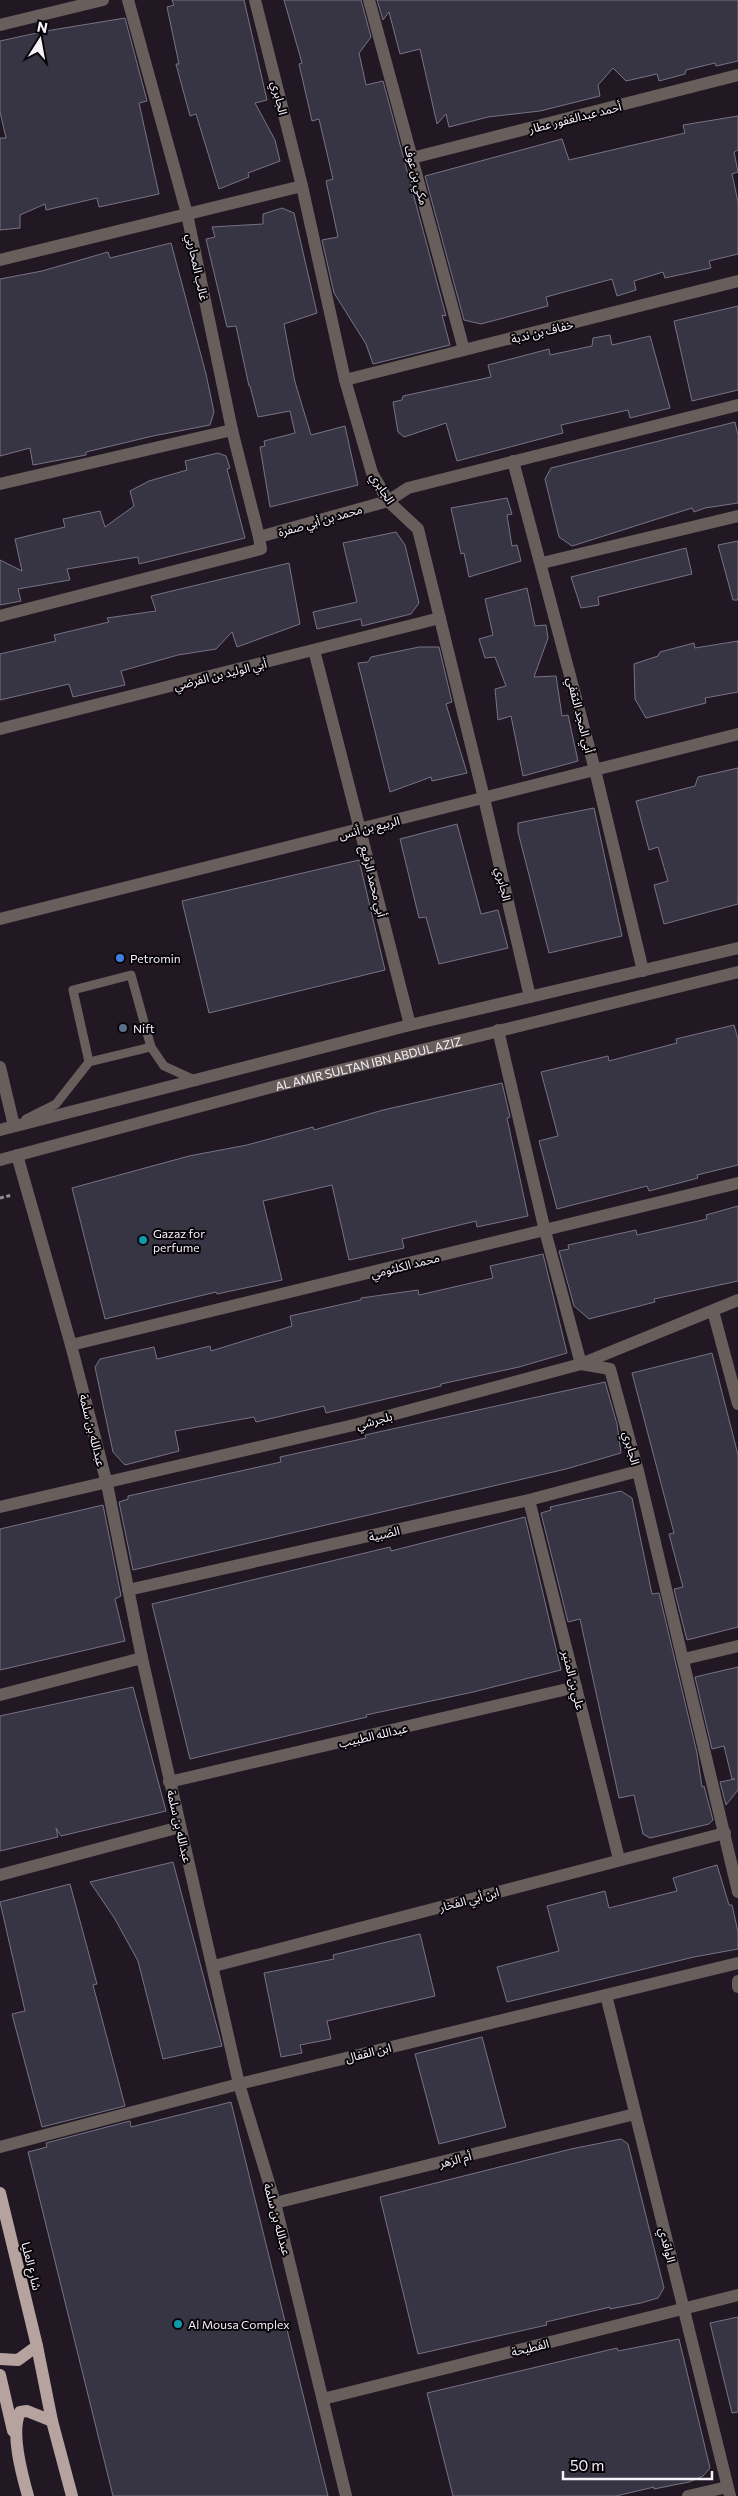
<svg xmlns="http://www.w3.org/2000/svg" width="738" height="2496" font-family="Commissioner,'Noto Sans Arabic',sans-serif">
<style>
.building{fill:#373443;stroke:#777385}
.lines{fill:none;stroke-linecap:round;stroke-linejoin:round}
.path{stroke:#918993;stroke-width:3;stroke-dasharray:4 2.5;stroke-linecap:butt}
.service{stroke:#685f5d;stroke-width:9}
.minor{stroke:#685f5d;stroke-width:12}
.tertiary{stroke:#685f5d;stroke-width:12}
.primary{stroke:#b6a39f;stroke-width:12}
.shop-dot{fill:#3f7fe0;stroke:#08050a;stroke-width:2}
.service-dot{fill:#5c6f8a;stroke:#08050a;stroke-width:2}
.culture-dot{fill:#0f9aa8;stroke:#08050a;stroke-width:2}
.labels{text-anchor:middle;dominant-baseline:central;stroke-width:4;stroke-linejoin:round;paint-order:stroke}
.street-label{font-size:12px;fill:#f6f0f8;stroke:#08050a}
.poi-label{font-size:12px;fill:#f6f0f8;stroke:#08050a;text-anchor:start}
</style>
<rect width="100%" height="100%" fill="#211824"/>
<!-- building -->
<g class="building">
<path d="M172 0H244L267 100 255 103 275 140 280 161 248 173 249 177 219 189 196 114 190 116 176 64H179L167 7 174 5Z"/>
<path d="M284 0H361L371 37 359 53 366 85 383 81 446 316 442 315 450 345 373 364 366 344 334 293 322 240 338 237 326 181 333 179 319 119 312 121 299 64 302 63Z"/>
<path d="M377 0H738V61L716 66 715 63 686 70 685 74 659 81 657 74 626 81 613 68 598 85 600 96 540 111 488 117 449 127 446 114 437 124 420 49 400 54 389 12 383 20Z"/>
<path d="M125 18 147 101 139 103 159 194 99 207 97 198 46 210 45 204 20 215V228L0 230V138H6L0 112V41L46 31Z"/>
<path d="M738 116V150L734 152 738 172 732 174 738 202V254L709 261 711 268 665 278 663 272 634 281 636 290 617 296 612 279 546 297 548 306 481 324 464 320 425 176 562 139 569 160 685 133 683 125Z"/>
<path d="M282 208 294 213 317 313 284 324 295 382 311 435 345 426 358 485 270 507 260 447 265 446 264 441 295 433 290 411 258 417 250 386H249L236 326 227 327 206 239 215 237 212 227 263 224V214Z"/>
<path d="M171 243 206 374 214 412 210 425 153 436 86 452V455L33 465 30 448 0 456V279L42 271 108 252 110 258Z"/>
<path d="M738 306V390L692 401 674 321Z"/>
<path d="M610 335 612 345 650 336 670 408 630 418 628 410 561 425 563 433 457 461 446 423 404 437 398 432 393 402 402 400 403 396 491 377 488 365 549 349 550 355 592 346 593 338Z"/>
<path d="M735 422 738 435V503L705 508 694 512 692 508 572 546 559 537 545 479 551 468Z"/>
<path d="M218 453 226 456 230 468 227 469 245 538 139 564 138 557 67 569 70 580 18 589 21 601 0 605V560L22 571 15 539 65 527 63 519 100 511 105 527 134 506 130 491 149 481 187 470 185 461Z"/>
<path d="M507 498 512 514 507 515 512 546 517 545 521 561 469 577 464 553 461 554 451 508Z"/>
<path d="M396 532 405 545 419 603 411 614 362 626 361 619 317 629 313 612 357 602 343 543Z"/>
<path d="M738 541V600H733L718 545Z"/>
<path d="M686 548 692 574 598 597 599 605 581 608 571 577Z"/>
<path d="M289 563 300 624 237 647 232 632 216 649 178 655 121 671 125 685 73 697 69 684 0 700V654L56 641 54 635 109 622 107 618 156 611 151 596Z"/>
<path d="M527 588 535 626 546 625 548 638 534 677 556 676 562 716 568 715 578 761 523 776 511 716 498 720 495 689 506 686 495 657 485 658 479 639 493 635 485 599Z"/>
<path d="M738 641V692L705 698 706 703 646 718 635 699 634 664 658 656 660 652 694 643 695 648Z"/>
<path d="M419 647H439L452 702 446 704 467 773 432 781 431 777 390 792 358 663 368 662 371 657Z"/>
<path d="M738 768V904L664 924 654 885 668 881 658 847 649 850 636 801 695 786 698 777Z"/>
<path d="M594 808 622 936 549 953 518 832V823Z"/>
<path d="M457 824 481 914 498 910 508 948 439 964 426 917 419 918 400 839Z"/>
<path d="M359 860 385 970 209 1013 182 901Z"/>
<path d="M734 1025 738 1039V1165L697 1175 698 1178 649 1191 647 1186 557 1209 539 1141 558 1136 541 1072 608 1056 609 1061 677 1043 676 1039Z"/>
<path d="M502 1083 510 1117 507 1118 528 1216 477 1227 476 1221 402 1239 404 1248 349 1260 332 1185 263 1201 282 1280 217 1294 216 1292 105 1319 72 1188 189 1156 247 1145 313 1127 314 1130 383 1110Z"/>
<path d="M738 1206V1281L654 1299 655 1302 589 1319 574 1306 559 1251 569 1249 568 1245 636 1230 637 1235 707 1219 706 1215Z"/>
<path d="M543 1254 567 1353 519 1367 441 1384V1386L326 1413 324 1406 256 1422 254 1417 175 1431 179 1451 125 1465 113 1452 95 1367 100 1359 154 1347 157 1359 210 1346 211 1351 292 1326 290 1316 361 1300V1298L418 1290 419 1295 493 1278 490 1266Z"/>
<path d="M712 1353 738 1455V1627L687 1640 674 1589 683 1587 669 1534 674 1533 632 1373Z"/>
<path d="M605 1382 617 1424 621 1453 566 1469 133 1570 119 1502 128 1499V1496L281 1462 280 1457 366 1438 365 1435Z"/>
<path d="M621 1491 632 1498 652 1594 659 1593 697 1753 702 1787 704 1786 713 1820 709 1824 650 1838 643 1834 634 1795 619 1798 580 1619 568 1622 541 1513 551 1510 550 1507Z"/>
<path d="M103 1505 121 1596 115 1599 125 1641 0 1670V1529Z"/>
<path d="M525 1517 561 1670 473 1692 366 1715 367 1717 190 1759 152 1604 390 1547 391 1551Z"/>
<path d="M738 1667V1790L726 1805 720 1782 735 1779H732L724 1746 712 1749 695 1677Z"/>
<path d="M133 1687 166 1811 61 1836 56 1828 58 1837 0 1851V1716Z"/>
<path d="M173 1862 222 2046 163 2059 138 1961 115 1919 90 1882Z"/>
<path d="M717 1865 729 1905H732L738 1932V1949L694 1957 507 2002 497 1967 559 1951 547 1906 605 1891 609 1908 677 1891 673 1878Z"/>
<path d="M70 1884 97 1984 93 1985 125 2106 42 2127 12 2014 25 2011 0 1902Z"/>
<path d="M420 1934 435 1996 327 2021 331 2039 300 2045 302 2053 281 2057 264 1973 334 1959 333 1955Z"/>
<path d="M482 2037 506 2127 439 2144 415 2054Z"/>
<path d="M231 2102 328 2496H113L28 2152 47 2147 46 2143 130 2121 131 2127Z"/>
<path d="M621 2139 628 2144 664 2288 658 2298 641 2303 610 2309V2307L546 2322 547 2325 418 2354 380 2197 571 2149Z"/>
<path d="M738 2317V2412L732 2413 710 2323Z"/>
<path d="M679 2339 710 2468 703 2476 689 2482 654 2489V2487L616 2496H453L427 2393 617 2348 618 2351Z"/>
</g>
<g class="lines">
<!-- path -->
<path class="path" d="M0 1198 12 1195"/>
<!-- service -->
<g class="service">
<path d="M89 1062 151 1047"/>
<path d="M26 1119 56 1104 89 1062 73 990 131 975 151 1047 164 1066 197 1081"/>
</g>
<!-- minor -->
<g class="minor">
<path d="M128 0 187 214 232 430 259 537"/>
<path d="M255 0 302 186 345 380 372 473 388 501 418 529 484 798 530 997"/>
<path d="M369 0 464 350"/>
<path d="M0 25 103 0"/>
<path d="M412 158 738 75"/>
<path d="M0 260 302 186"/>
<path d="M345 380 738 281"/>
<path d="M513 461 595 770 643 971"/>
<path d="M0 484 232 430"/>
<path d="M542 563 738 516"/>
<path d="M0 616 261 549 259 537 388 501 408 488 738 405"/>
<path d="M314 650 410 1025"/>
<path d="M0 729 440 618"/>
<path d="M0 919 738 734"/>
<path d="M498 1030 545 1231 581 1364 610 1369 638 1471 738 1892"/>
<path d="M0 1067 14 1126"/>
<path d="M17 1155 71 1345 107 1484 142 1658 239 2084 275 2203 346 2496"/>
<path d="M713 1311 738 1404"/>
<path d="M71 1345 738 1183"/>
<path d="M529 1500 619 1859"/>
<path d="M0 1507 358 1424 581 1364 738 1300"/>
<path d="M128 1590 529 1500 638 1471"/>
<path d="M684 1659 738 1646"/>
<path d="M0 1695 142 1658"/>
<path d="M169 1782 576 1687"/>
<path d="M0 1875 180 1827"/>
<path d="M214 1966 725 1833"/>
<path d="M738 1981V1987"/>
<path d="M606 1995 730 2496"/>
<path d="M0 2147 239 2084 738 1963"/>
<path d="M275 2203 635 2114"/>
<path d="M323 2399 738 2295"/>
<path d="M688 2496 727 2487"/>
</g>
<!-- tertiary -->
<g class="tertiary">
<path d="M0 1130 410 1025 738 948"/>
<path id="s1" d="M0 1160 276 1086 738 972"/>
</g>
<!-- primary -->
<g class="primary">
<path d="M0 2193 37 2346 18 2360 0 2359"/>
<path d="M37 2346 52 2421 72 2496"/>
<path d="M0 2375 13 2431"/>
<path d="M28 2496C22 2475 10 2432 20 2412L27 2411 52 2421"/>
</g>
</g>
<!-- markers -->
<circle class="shop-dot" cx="120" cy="958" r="5"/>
<circle class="service-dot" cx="123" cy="1028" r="5"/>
<g class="culture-dot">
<circle cx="143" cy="1240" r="5"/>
<circle cx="178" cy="2324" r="5"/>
</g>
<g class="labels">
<!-- street labels -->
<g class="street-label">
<text transform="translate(280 98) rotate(76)">الجابري</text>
<text transform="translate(575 117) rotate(-14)">أحمد عبدالغفور عطار</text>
<text transform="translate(417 175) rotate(75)">مكي بن عوف</text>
<text transform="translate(198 267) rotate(78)">غالب المحاربي</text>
<text transform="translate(542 331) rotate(-14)">خفاف بن ندبة</text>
<text transform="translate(383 488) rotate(57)">الجابري</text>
<text transform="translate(320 520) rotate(-16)">محمد بن أبي صفرة</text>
<text transform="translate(220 674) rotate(-14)">أبي الوليد بن الفرضي</text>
<text transform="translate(581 715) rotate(76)">أبي المجد الثقفي</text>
<text transform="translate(369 827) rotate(-14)">الربيع بن أنس</text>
<text transform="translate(374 881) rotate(76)">أبي محمد الرفيع</text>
<text transform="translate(504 884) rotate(77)">الجابري</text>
<text stroke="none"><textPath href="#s1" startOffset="381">AL AMIR SULTAN IBN ABDUL AZIZ</textPath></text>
<text transform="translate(405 1265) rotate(-14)">محمد الكلثومي</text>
<text transform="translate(374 1420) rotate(-15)">بلجرشي</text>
<text transform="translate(93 1430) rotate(76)">عبدالله بن سلمة</text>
<text transform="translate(632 1448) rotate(75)">الجابري</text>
<text transform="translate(384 1533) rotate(-13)">الضبية</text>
<text transform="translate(574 1680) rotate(76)">علي بن المنير</text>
<text transform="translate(373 1735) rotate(-13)">عبدالله الطبيب</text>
<text transform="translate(180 1826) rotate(77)">عبدالله بن سلمة</text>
<text transform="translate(469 1899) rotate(-15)">ابن أبي الفخار</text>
<text transform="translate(368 2052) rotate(-14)">ابن القفال</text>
<text transform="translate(455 2159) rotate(-14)">أم الزهر</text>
<text transform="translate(278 2219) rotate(75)">عبدالله بن سلمة</text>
<text transform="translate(668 2245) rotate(76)">الواقدي</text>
<text transform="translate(32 2266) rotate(76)">شارع العليا</text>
<text transform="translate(530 2347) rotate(-14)">الفطيحة</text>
</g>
<!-- poi labels -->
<g class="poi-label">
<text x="130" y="958">Petromin</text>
<text x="133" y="1028">Nift</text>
<text x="153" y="1233">Gazaz for<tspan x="153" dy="14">perfume</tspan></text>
<text x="188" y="2324">Al Mousa Complex</text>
</g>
</g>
<!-- north arrow -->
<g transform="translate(40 40) rotate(11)" stroke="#08050a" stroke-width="4" paint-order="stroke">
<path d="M0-4L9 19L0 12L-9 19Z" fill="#f6f0f8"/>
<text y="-8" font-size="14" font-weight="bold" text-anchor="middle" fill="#f6f0f8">N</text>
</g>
<!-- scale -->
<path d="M563 2471v8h149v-8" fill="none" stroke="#f6f0f8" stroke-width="2.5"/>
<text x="570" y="2471" font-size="15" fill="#f6f0f8" stroke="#08050a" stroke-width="4" paint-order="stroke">50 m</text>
</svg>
